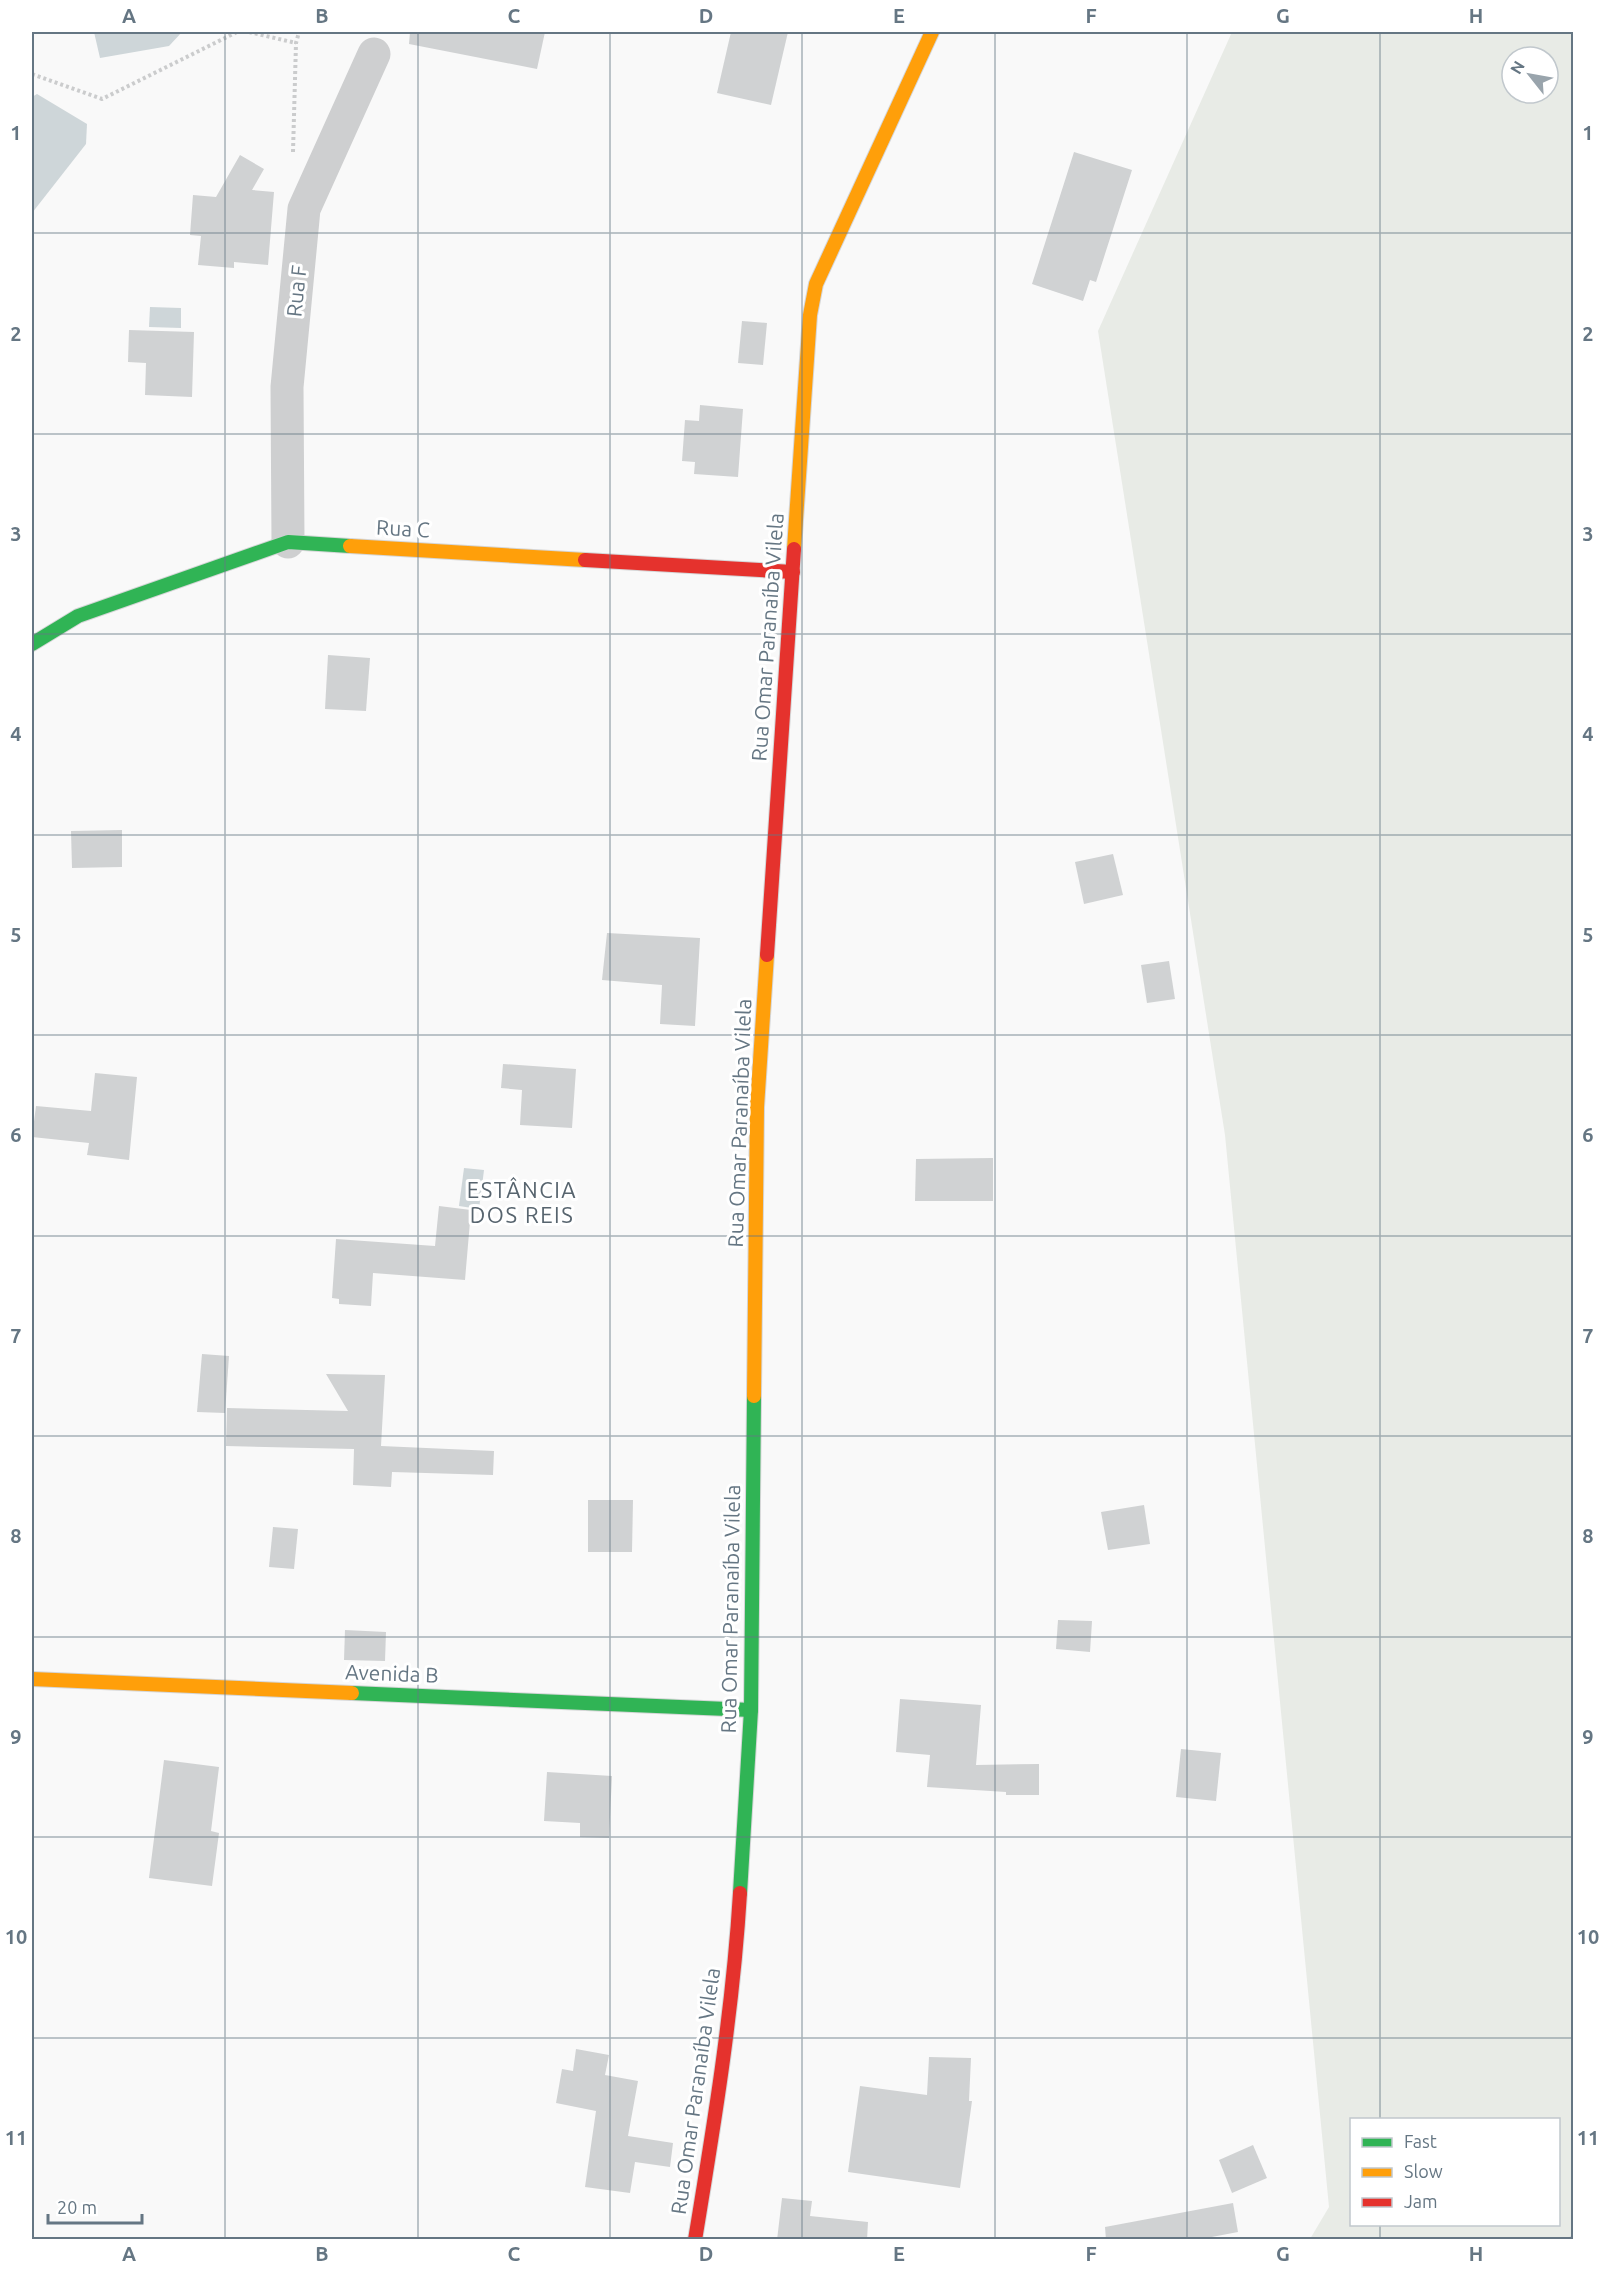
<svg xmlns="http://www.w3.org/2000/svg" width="1605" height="2271" font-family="Ubuntu,sans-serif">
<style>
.green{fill:#e8ebe6;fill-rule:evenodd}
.water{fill:#ced6d9}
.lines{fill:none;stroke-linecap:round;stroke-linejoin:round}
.stream{stroke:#ced6d9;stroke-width:9}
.building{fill:#d0d2d3}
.fast-casing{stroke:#d5d6d7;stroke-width:16}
.slow-casing{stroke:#d5d6d7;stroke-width:16}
.jam-casing{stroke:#d5d6d7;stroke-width:16}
.path{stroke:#cbcccd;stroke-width:4;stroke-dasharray:3 3;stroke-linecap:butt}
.street{stroke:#cecfd0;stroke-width:33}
.fast{stroke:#30b455;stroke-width:14}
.slow{stroke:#ff9f0a;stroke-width:14}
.jam{stroke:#e5322d;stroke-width:14}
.grid{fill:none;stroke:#657683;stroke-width:1.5;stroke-opacity:0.55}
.labels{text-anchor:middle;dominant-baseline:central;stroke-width:6;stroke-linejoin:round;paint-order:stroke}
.street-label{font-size:21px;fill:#657683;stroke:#fff}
.neighbourhood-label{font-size:22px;letter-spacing:1.5px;fill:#57646e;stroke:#fff}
.neatline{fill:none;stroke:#657683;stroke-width:2}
.grid-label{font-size:20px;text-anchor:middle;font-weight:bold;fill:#657683}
</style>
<rect width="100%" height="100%" fill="#f9f9f9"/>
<!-- green -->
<path class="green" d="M1232 32H1573V2239H1310L1329 2207 1225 1135 1098 331ZM1512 57H1548V93H1512ZM1352 2120H1558V2224H1352Z"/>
<!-- water -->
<g class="water">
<path d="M94 32H182L169 46 100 58Z"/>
<path d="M37 94 87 124 86 144 32 213V97Z"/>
<path d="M150 307 181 308V328L149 327Z"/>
<path d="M464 1168 484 1170 479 1209 459 1206Z"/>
</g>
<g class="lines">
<!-- stream -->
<path class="stream" d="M1573 2240 1574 2239"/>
</g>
<!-- building -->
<g class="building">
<path d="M410 32H545L537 69 409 44Z"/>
<path d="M731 32H788L771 105 717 93Z"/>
<path d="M1074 152 1132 170 1096 282 1090 280 1083 301 1032 284Z"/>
<path d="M240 155 264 169 252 190 274 192 268 265 234 262V268L198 265 201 236 190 235 193 195 216 197Z"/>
<path d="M742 321 767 323 763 365 738 363Z"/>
<path d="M129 330 194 332 192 397 145 395 146 363 128 362Z"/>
<path d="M700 405 743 409 738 477 694 474 695 462 682 461 685 420 699 421Z"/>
<path d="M328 655 370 658 366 711 325 709Z"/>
<path d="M122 830V867L72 868 71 831Z"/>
<path d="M1113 854 1123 895 1084 904 1075 862Z"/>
<path d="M607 933 700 938 695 1026 660 1024 662 985 602 980Z"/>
<path d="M1169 961 1175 999 1147 1003 1141 965Z"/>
<path d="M503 1064 576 1069 572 1128 520 1125 522 1090 501 1088Z"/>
<path d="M95 1073 137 1077 129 1160 87 1155 89 1143 32 1137 36 1106 91 1111Z"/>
<path d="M993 1158V1201H915L916 1159Z"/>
<path d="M439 1206 471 1210 465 1280 373 1273 371 1306 339 1304V1299L332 1298 336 1239 435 1246Z"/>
<path d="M202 1354 229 1356 225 1413 197 1412Z"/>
<path d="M326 1374 385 1375 381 1446 494 1451 493 1475 392 1472 391 1487 353 1485 354 1449 226 1446 227 1408 348 1411Z"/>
<path d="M588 1500H633L632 1552H588Z"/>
<path d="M1144 1505 1150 1544 1108 1550 1101 1512Z"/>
<path d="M273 1527 298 1529 294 1569 269 1567Z"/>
<path d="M1058 1620 1092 1621 1090 1652 1056 1649Z"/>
<path d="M345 1630 386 1632 385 1661 344 1660Z"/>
<path d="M900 1699 981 1705 976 1765 1039 1764V1795H1006V1792L927 1787 930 1755 896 1752Z"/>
<path d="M1181 1749 1221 1753 1216 1801 1176 1797Z"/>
<path d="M164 1760 219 1767 211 1831 219 1833 212 1886 149 1878Z"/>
<path d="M547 1772 612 1776 609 1838 580 1837V1823L544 1821Z"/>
<path d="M576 2049 609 2055 605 2075 638 2081 628 2136 673 2143 670 2167 635 2162 630 2193 585 2187 596 2111 556 2103 562 2069 573 2071Z"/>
<path d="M929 2057 971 2058 969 2101H972L960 2188 848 2172 860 2086 927 2095Z"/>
<path d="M1253 2145 1267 2178 1232 2193 1219 2160Z"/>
<path d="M782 2198 812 2201 810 2216 868 2222 867 2240H777Z"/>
<path d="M1233 2203 1238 2232 1196 2240H1106L1105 2227Z"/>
</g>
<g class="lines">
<!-- fast casing -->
<g class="fast-casing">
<g id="fast">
<path d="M32 644 78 616 288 542 350 546"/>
<path d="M352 1693 751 1710"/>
<path d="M740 1893 751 1710 754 1396"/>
</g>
</g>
<!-- slow casing -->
<g class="slow-casing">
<g id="slow">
<path d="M350 546 585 560"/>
<path d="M794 549 810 315 816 284 932 32"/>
<path d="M754 1396 757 1107 767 955"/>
<path d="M32 1679 352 1693"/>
</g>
</g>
<!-- jam casing -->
<g class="jam-casing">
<g id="jam">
<path d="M585 560 793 572"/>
<path d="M767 955 794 549"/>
<path d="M695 2240C714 2125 733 2010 740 1893"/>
</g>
</g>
<!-- path -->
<g class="path">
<path d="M249 32 296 43"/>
<path d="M32 74 102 99 237 32"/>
<path d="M293 152 296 43 299 32"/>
</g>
<!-- street -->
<path class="street" d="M288 542 287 387 304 209 374 54"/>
<!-- fast -->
<use href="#fast" class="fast"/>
<!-- slow -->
<use href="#slow" class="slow"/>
<!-- jam -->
<use href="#jam" class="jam"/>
</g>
<!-- grid -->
<path class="grid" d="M225 32V2240M418 32V2240M610 32V2240M802 32V2240M995 32V2240M1187 32V2240M1380 32V2120M32 233H1574M32 434H1574M32 634H1574M32 835H1574M32 1035H1574M32 1236H1574M32 1436H1574M32 1637H1574M32 1837H1574M32 2038H1574M1380 2224V2240"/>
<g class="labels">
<!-- street labels -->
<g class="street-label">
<text transform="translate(296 291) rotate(-84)">Rua F</text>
<text transform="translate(403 528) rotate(3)">Rua C</text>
<text transform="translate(767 637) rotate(-86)">Rua Omar Paranaíba Vilela</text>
<text transform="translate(739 1123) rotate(-88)">Rua Omar Paranaíba Vilela</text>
<text transform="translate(730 1609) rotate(-89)">Rua Omar Paranaíba Vilela</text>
<text transform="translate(392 1673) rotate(2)">Avenida B</text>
<text transform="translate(695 2091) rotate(-82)">Rua Omar Paranaíba Vilela</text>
</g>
<!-- neighbourhood labels -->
<g class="neighbourhood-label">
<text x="522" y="1189">ESTÂNCIA<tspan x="522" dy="25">DOS REIS</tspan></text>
</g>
</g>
<!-- border -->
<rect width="1605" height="2271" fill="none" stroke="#ffffff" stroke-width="66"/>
<!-- legend -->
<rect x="1350" y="2118" width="210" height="108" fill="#ffffff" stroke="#c1c8cd" stroke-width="1.5"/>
<rect x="1362" y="2138" width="30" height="9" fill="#30b455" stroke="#c1c8cd" stroke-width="1.5"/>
<text x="1404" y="2148" font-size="18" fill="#657683">Fast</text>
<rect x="1362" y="2168" width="30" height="9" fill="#ff9f0a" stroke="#c1c8cd" stroke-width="1.5"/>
<text x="1404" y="2178" font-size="18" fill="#657683">Slow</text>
<rect x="1362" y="2198" width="30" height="9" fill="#e5322d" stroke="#c1c8cd" stroke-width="1.5"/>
<text x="1404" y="2208" font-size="18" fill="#657683">Jam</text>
<!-- north arrow -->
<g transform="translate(1530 75) rotate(301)"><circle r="28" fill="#ffffff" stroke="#c1c8cd" stroke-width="1.5"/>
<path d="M0-4.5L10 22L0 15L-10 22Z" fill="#99a4ac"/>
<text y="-9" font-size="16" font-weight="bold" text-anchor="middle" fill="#657683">N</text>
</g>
<!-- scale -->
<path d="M48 2214v9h94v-9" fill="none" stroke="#657683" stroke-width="3"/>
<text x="57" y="2214" font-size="18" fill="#657683" stroke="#ffffff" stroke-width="4.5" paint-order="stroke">20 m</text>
<rect x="33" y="33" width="1539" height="2205" class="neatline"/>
<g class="grid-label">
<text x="129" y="23">A</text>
<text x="322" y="23">B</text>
<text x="514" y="23">C</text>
<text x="706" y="23">D</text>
<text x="899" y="23">E</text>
<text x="1091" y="23">F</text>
<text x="1283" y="23">G</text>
<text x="1476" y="23">H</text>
<text x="16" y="140">1</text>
<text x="1588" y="140">1</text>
<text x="16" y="341">2</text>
<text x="1588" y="341">2</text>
<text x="16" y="541">3</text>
<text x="1588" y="541">3</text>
<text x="16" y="741">4</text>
<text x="1588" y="741">4</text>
<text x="16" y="942">5</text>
<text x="1588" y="942">5</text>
<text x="16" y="1142">6</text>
<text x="1588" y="1142">6</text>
<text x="16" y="1343">7</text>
<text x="1588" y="1343">7</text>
<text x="16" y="1543">8</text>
<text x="1588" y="1543">8</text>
<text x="16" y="1744">9</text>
<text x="1588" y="1744">9</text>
<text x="16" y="1944">10</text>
<text x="1588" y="1944">10</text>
<text x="16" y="2145">11</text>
<text x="1588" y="2145">11</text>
<text x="129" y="2261">A</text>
<text x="322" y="2261">B</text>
<text x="514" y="2261">C</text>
<text x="706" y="2261">D</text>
<text x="899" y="2261">E</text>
<text x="1091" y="2261">F</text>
<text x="1283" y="2261">G</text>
<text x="1476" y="2261">H</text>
</g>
</svg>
